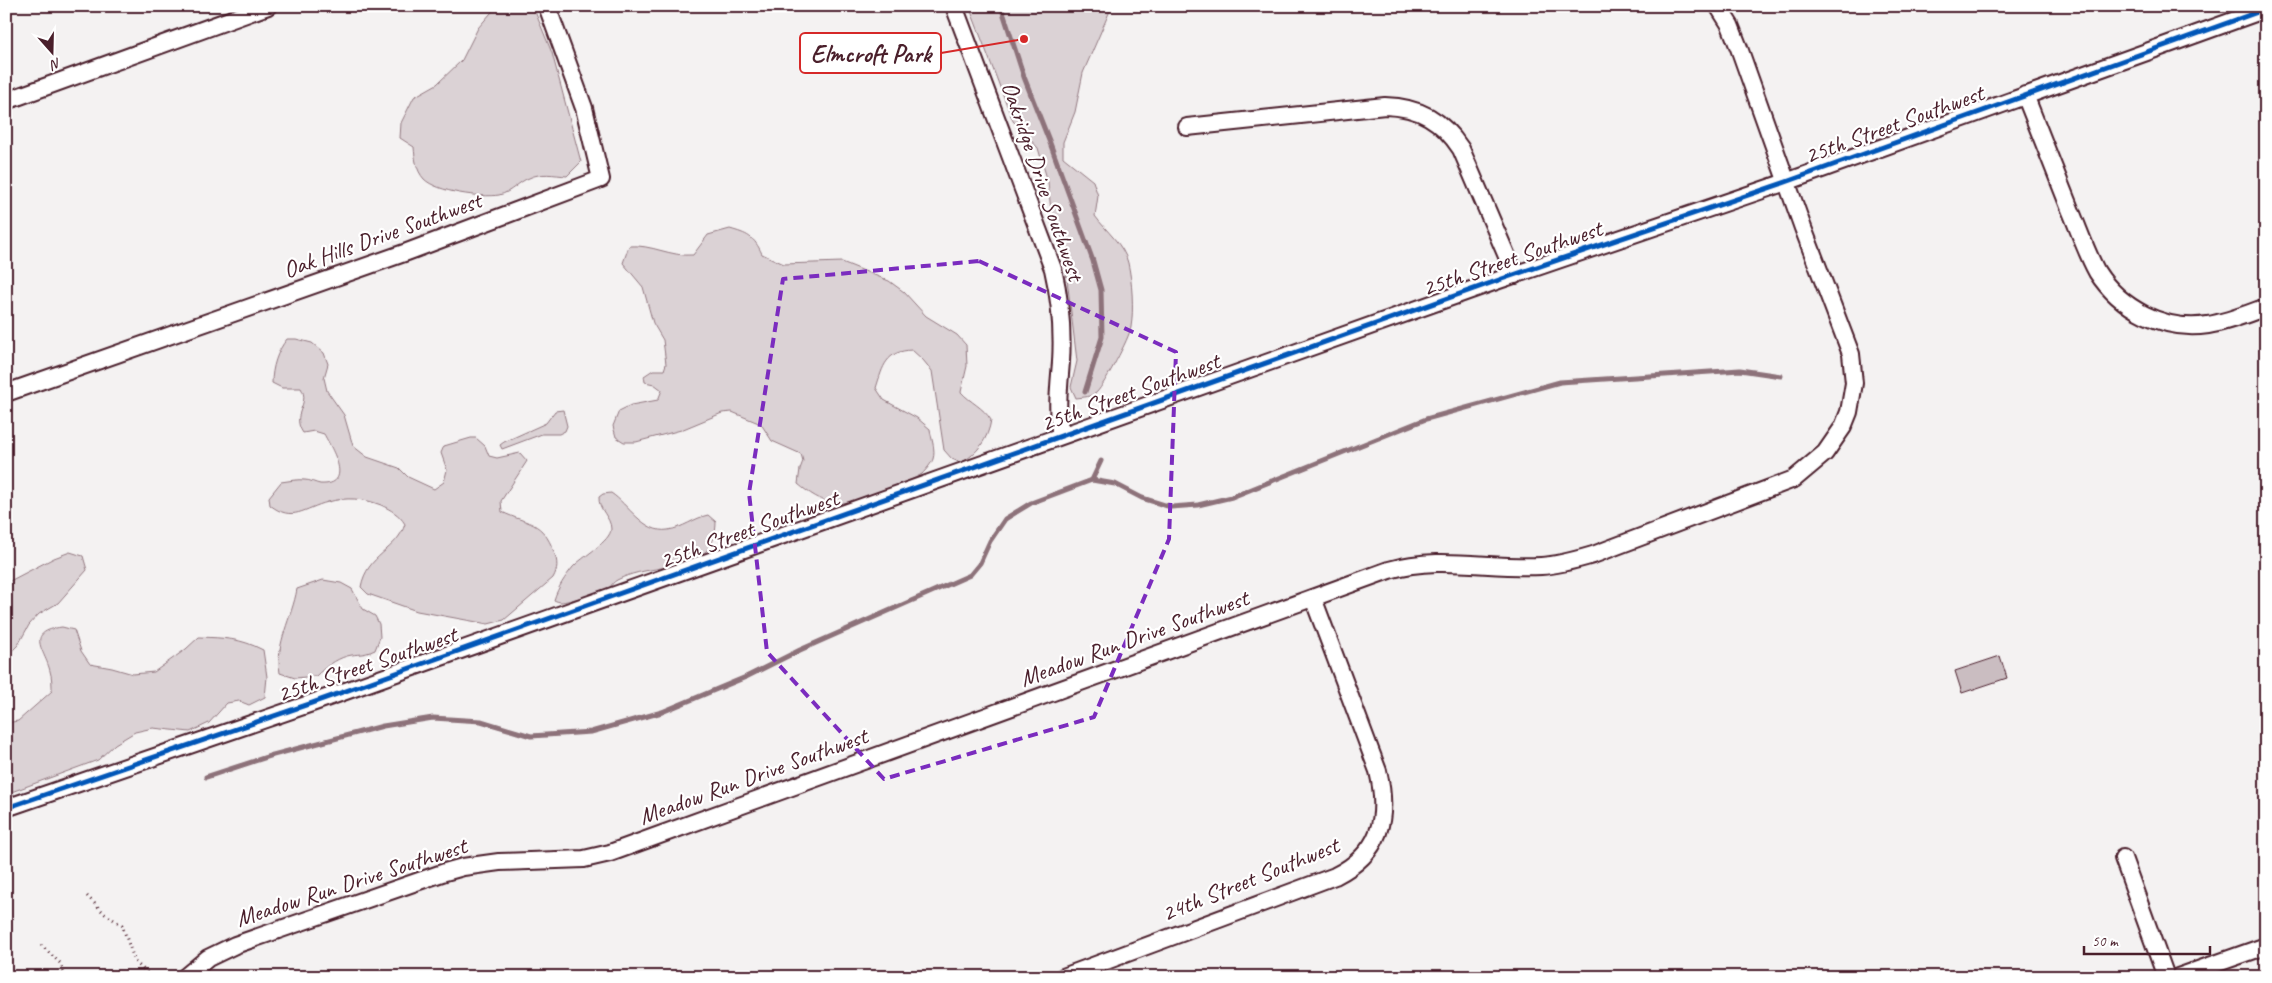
<svg xmlns="http://www.w3.org/2000/svg" width="2272" height="983" font-family="Caveat,sans-serif">
<style>
.green{fill:#dbd2d5;stroke:#927880}
.lines{fill:none;stroke-linecap:round;stroke-linejoin:round}
.stream{stroke:#8d727a;stroke-width:5}
.building{fill:#cabdc1;stroke:#4a1f2b}
.street-casing{stroke:#4a1f2b;stroke-width:20}
.path{stroke:#4a1f2b;stroke-width:3;stroke-dasharray:1 4;stroke-linecap:butt}
.street{stroke:#fff;stroke-width:16}
.cycleway-casing{stroke:#fff;stroke-width:8}
.cycleway{stroke:#0057b8;stroke-width:5}
.marked{fill:none;stroke:#7b2cbf;stroke-width:4;stroke-dasharray:10 6;stroke-linejoin:round}
.labels{text-anchor:middle;dominant-baseline:central;stroke-width:4.5;stroke-linejoin:round;paint-order:stroke}
.street-label{font-size:24px;fill:#4a1f2b;stroke:#fff}
.leader{fill:none;stroke:#d62828;stroke-width:2}
.callout-dot{fill:#d62828;stroke:#fff;stroke-width:2}
.callout{fill:#fff;stroke:#d62828;stroke-width:2}
.callout-label{font-size:25px;text-anchor:middle;font-weight:bold;fill:#4a1f2b}
</style>
<rect width="100%" height="100%" fill="#f4f2f2"/>
<filter id="ink" filterUnits="userSpaceOnUse"><feTurbulence type="fractalNoise" baseFrequency=".02" numOctaves="2"/><feDisplacementMap in="SourceGraphic" scale="10" xChannelSelector="R" yChannelSelector="G"/><feConvolveMatrix kernelMatrix="1 2 1 2 8 2 1 2 1" color-interpolation-filters="sRGB"/></filter>
<g filter="url(#ink)">
<!-- green -->
<g class="green">
<path d="M497 6H533L534 9 552 53 581 162 567 176C554 175 541 172 529 178 518 182 512 192 499 195 481 198 437 192 424 179 416 170 415 159 414 147L400 138 401 123 414 97 437 84 462 60 478 28Z"/>
<path d="M969 6H1112L1083 73 1075 112 1063 142V157L1093 181 1098 196 1095 216C1106 231 1124 245 1128 263 1132 280 1134 310 1131 327 1130 337 1104 385 1097 392 1092 397 1084 397 1076 398L1071 387 1077 361 1061 230 1052 221 1048 182 1038 148 1013 121Z"/>
<path d="M730 229C747 234 754 236 762 254L784 264 842 262 889 281 904 292 926 316 957 335 966 345 967 366 961 392C971 403 983 407 991 420 988 439 978 453 961 463L952 459 944 450 932 371 923 360 912 350C886 351 883 366 876 388L884 400 917 418 930 429C931 438 936 450 933 459 932 463 925 471 922 474 910 482 856 502 843 503 826 505 810 494 798 484L800 469 803 461 801 454 772 441 761 424 732 412 722 413 681 430 636 442H624L616 437 613 426 619 411 631 405 658 400 662 390 654 384 645 382 644 376 653 370H664L666 364 663 340 653 323 643 287 623 263 629 246C651 244 671 257 693 255L708 235Z"/>
<path d="M287 339H296L312 343 324 353 328 364 324 378 327 391 344 415 353 446 367 457 399 468 408 477 434 489 444 482 447 470 441 453 444 446 471 438H476L485 446 489 456 497 458 520 453 527 461 501 501 502 512C529 525 542 520 554 552 558 562 558 569 553 578L504 620 488 624 417 611 368 594 361 587C367 554 397 551 405 524 399 514 391 510 381 505 363 498 346 497 328 502 304 508 293 523 270 505L269 497 281 482C289 481 297 479 305 480 310 480 315 483 320 484 355 486 332 449 324 434L314 431 303 433C290 414 311 404 301 388H282L272 383C272 368 277 351 287 339Z"/>
<path d="M563 410 567 426 565 431 559 434H542L502 449 500 445 504 442 546 423 555 411Z"/>
<path d="M611 493C628 504 644 534 668 530 683 528 694 518 708 515L716 522C716 532 713 547 704 553 678 571 644 566 617 580 613 582 612 585 609 588 604 591 567 602 561 602 559 602 556 601 554 600 558 587 565 577 573 567 582 557 611 541 611 529 611 517 598 510 599 497L603 494Z"/>
<path d="M70 552 83 556 87 570 58 603 39 614 29 625 18 645 6 657V583L54 558Z"/>
<path d="M323 580 341 583 352 589 363 609 375 616 379 624 380 637 375 650C362 656 359 653 347 656 336 659 324 668 316 676L295 678 280 673C275 643 292 618 297 589Z"/>
<path d="M62 627 74 630 81 651 90 664 112 668 133 674 154 672 186 649 199 637C224 638 240 638 263 650L267 677 265 697 249 705 239 701 227 703 209 723 190 732 153 728 135 732 115 744 98 760 6 794V723L18 721 52 691C52 685 52 677 50 671 45 650 24 632 62 627Z"/>
</g>
<g class="lines">
<!-- stream -->
<g class="stream">
<path d="M1001 6 1024 77 1050 143 1093 261 1101 290 1102 337 1085 392"/>
<path d="M1092 480 1101 461"/>
<path d="M206 777 273 755 383 726 433 718 481 721 531 736 591 732 662 712 746 677 800 650 970 575 980 563 990 541 1005 519 1031 503 1092 480 1115 484 1142 498 1171 507 1198 505 1232 497 1426 419 1560 382 1740 370 1781 376"/>
</g>
</g>
<!-- building -->
<path class="building" d="M2000 656 2007 678 1962 693 1955 671Z"/>
<g class="lines">
<!-- street casing -->
<g class="street-casing">
<g id="street">
<path d="M954 6 1053 269C1060 299 1063 330 1061 362 1059 387 1056 410 1061 435"/>
<path d="M2025 95C2040 133 2055 171 2070 209 2079 230 2086 252 2097 272 2120 308 2164 332 2208 325 2228 322 2247 314 2266 307"/>
<path d="M6 101 268 6"/>
<path d="M1187 127 1385 106C1420 107 1442 120 1461 149L1515 275"/>
<path d="M6 393 407 252 601 179 584 108 547 6"/>
<path d="M6 808 312 703 1499 280 1786 182 2266 9"/>
<path d="M2123 858 2166 977"/>
<path d="M185 977 208 958 235 945 445 872 463 867 499 862 584 859 610 853 1389 570C1439 555 1490 569 1541 566 1558 565 1576 560 1593 555L1794 479 1825 453 1843 427 1849 412 1854 383 1851 354 1803 228 1739 48 1730 25 1718 6"/>
<path d="M1063 977 1335 876C1381 853 1389 818 1378 771L1313 598"/>
<path d="M2178 977 2266 946"/>
</g>
</g>
<!-- path -->
<g class="path">
<path d="M87 896 105 914 122 925 135 962 152 977"/>
<path d="M41 945 60 963 65 977"/>
</g>
<!-- street -->
<use href="#street" class="street"/>
<!-- cycleway casing -->
<g class="cycleway-casing">
<path id="cycleway" d="M6 808 312 703 1499 280 1786 182 2266 9"/>
</g>
<!-- cycleway -->
<use href="#cycleway" class="cycleway"/>
</g>
</g>
<!-- marked area -->
<path class="marked" d="M979 261 1176 352 1169 539 1094 717 884 779 767 652 749 493 783 279Z"/>
<g class="labels">
<!-- street labels -->
<g class="street-label">
<text transform="translate(1894 124) rotate(-20)">25th Street Southwest</text>
<text transform="translate(1043 181) rotate(71)">Oakridge Drive Southwest</text>
<text transform="translate(382 235) rotate(-20)">Oak Hills Drive Southwest</text>
<text transform="translate(1512 258) rotate(-19)">25th Street Southwest</text>
<text transform="translate(1130 392) rotate(-20)">25th Street Southwest</text>
<text transform="translate(749 529) rotate(-20)">25th Street Southwest</text>
<text transform="translate(1134 638) rotate(-20)">Meadow Run Drive Southwest</text>
<text transform="translate(367 664) rotate(-19)">25th Street Southwest</text>
<text transform="translate(753 776) rotate(-20)">Meadow Run Drive Southwest</text>
<text transform="translate(1250 879) rotate(-22)">24th Street Southwest</text>
<text transform="translate(351 882) rotate(-18)">Meadow Run Drive Southwest</text>
</g>
</g>
<!-- callouts -->
<path class="leader" d="M1024 39L941 53"/>
<circle class="callout-dot" cx="1024" cy="39" r="5"/>
<rect class="callout" x="800" y="33" width="141" height="40" rx="5"/>
<g class="callout-label">
<text x="871" y="62">Elmcroft Park</text>
</g>
<!-- margin -->
<rect width="2272" height="983" fill="none" stroke="#fff" stroke-width="25"/>
<rect x="12" y="12" width="2247" height="958" fill="none" stroke="#4a1f2b" stroke-width="2" filter="url(#ink)"/>
<!-- north arrow -->
<g transform="translate(52 52) rotate(160)" stroke="#ffffff" stroke-width="4" paint-order="stroke">
<path d="M0-4L9 19L0 12L-9 19Z" fill="#4a1f2b"/>
<text y="-8" font-size="14" font-weight="bold" text-anchor="middle" fill="#4a1f2b">N</text>
</g>
<!-- scale -->
<path d="M2084 946v8h126v-8" fill="none" stroke="#4a1f2b" stroke-width="2.5"/>
<text x="2092" y="946" font-size="15" fill="#4a1f2b" stroke="#ffffff" stroke-width="4" paint-order="stroke">50 m</text>
</svg>
